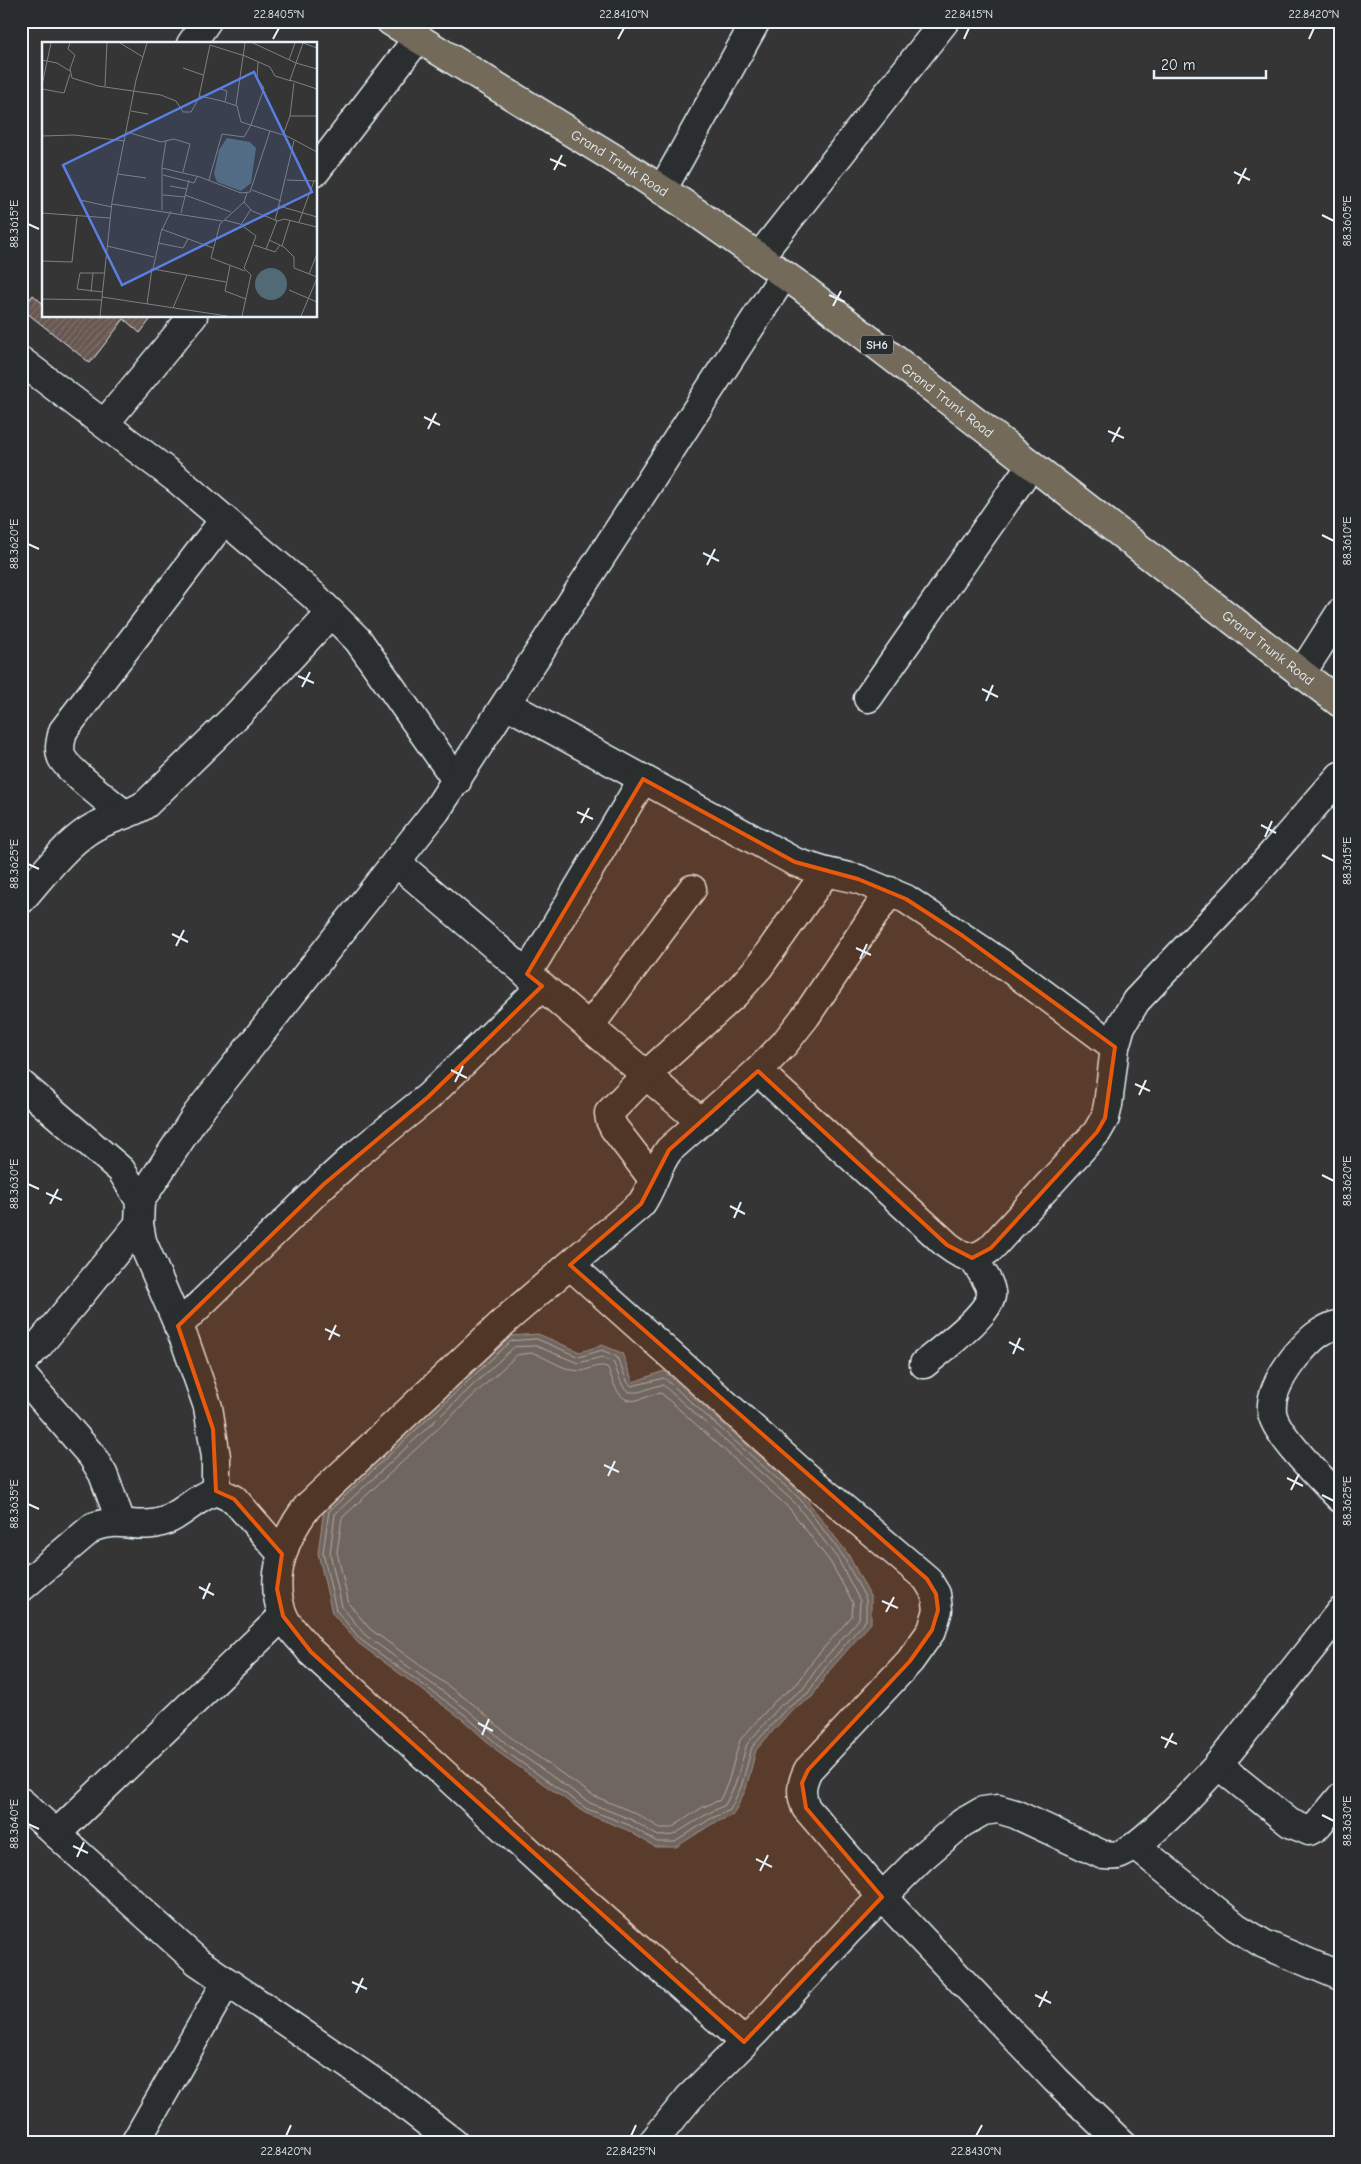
<svg xmlns="http://www.w3.org/2000/svg" width="1361" height="2164" font-family="'Comic Neue',sans-serif">
<style>
.water{fill:#526976;stroke:#8e9faa}
.lines{fill:none;stroke-linecap:round;stroke-linejoin:round}
.shore{stroke:#acbbc4;stroke-width:1}
.building{fill:url(#building-hatch);stroke:#e8f1f8}
.minor-casing{stroke:#e8f1f8;stroke-width:31}
.major-casing{stroke:#e8f1f8;stroke-width:31}
.minor{stroke:#2a2d2e;stroke-width:28}
.major{stroke:#736b5a;stroke-width:28}
.marked{fill:#e8590c;fill-opacity:0.2;stroke:#e8590c;stroke-width:4;stroke-linejoin:round}
.ticks{fill:none;stroke:#e8f1f8;stroke-width:2}
.labels{text-anchor:middle;dominant-baseline:central;stroke-width:4;stroke-linejoin:round;paint-order:stroke}
.shield{fill:#2a2d2e;stroke:#afb6bb;stroke-width:1}
.shield-label{font-size:12px;font-weight:bold;fill:#e8f1f8}
.street-label{font-size:14px;fill:#e8f1f8;stroke:#2a2d2e}
.inset-road{fill:none;stroke:#7d8083;stroke-width:1}
.view{fill:#5a7fe2;fill-opacity:0.15;stroke:#5a7fe2;stroke-width:2.5}
.inset-edge{fill:none;stroke:#e8f1f8;stroke-width:2.5}
.neatline{fill:none;stroke:#e8f1f8;stroke-width:2}
.ticks-label{font-size:12px;text-anchor:middle;fill:#e8f1f8}
</style>
<defs>
<pattern id="building-hatch" width="6" height="6" patternUnits="userSpaceOnUse" patternTransform="scale(1.25)"><rect width="6" height="6" fill="#685751"/><path d="M-1 1l2-2M0 6l6-6M5 7l2-2" fill="none" stroke="#7e706b"/></pattern>
</defs>
<rect width="100%" height="100%" fill="#363535"/>
<filter id="ink" filterUnits="userSpaceOnUse"><feTurbulence type="fractalNoise" baseFrequency=".02" numOctaves="2"/><feDisplacementMap in="SourceGraphic" scale="10" xChannelSelector="R" yChannelSelector="G"/><feConvolveMatrix kernelMatrix="1 2 1 2 8 2 1 2 1" color-interpolation-filters="sRGB"/></filter>
<g filter="url(#ink)">
<!-- water -->
<path class="water" d="M538 1334 580 1352 602 1345 622 1353 633 1382 664 1371 803 1495 848 1554 871 1598V1623L829 1671 812 1697 789 1713 756 1750 746 1789 733 1815 712 1824 676 1847H655L627 1830 585 1813 502 1755 462 1719 358 1643 332 1613 318 1553 324 1509 510 1336Z"/>
<g class="lines">
<!-- shore -->
<g class="shore">
<path d="M537 1339 579 1357 602 1350 617 1357 628 1383 632 1386 664 1378 800 1499 843 1556 866 1599V1620L825 1668 808 1693 785 1710 752 1747 741 1787 730 1810 710 1819 675 1842H657L629 1825 587 1809 505 1751 465 1715 361 1640 336 1610 323 1553 329 1511 511 1341Z"/>
<path d="M536 1346 578 1363 602 1357 613 1362C617 1369 618 1377 622 1384 630 1402 650 1385 663 1385L795 1503 838 1559 860 1601 859 1619 820 1664 803 1689 781 1705 747 1744 735 1785 725 1805 707 1814 673 1835 658 1836 632 1820 590 1803 509 1746 468 1710 365 1635 342 1607 330 1553 335 1514 514 1347Z"/>
<path d="M534 1353C548 1359 564 1370 579 1371 589 1371 597 1363 607 1367 614 1380 616 1404 637 1400 645 1398 653 1394 661 1393L790 1509 831 1563 853 1603 852 1616 814 1659 798 1683 776 1700 740 1740 728 1782 720 1800 703 1807 671 1828H660L635 1813 594 1796 514 1740 473 1704 370 1629 349 1604 337 1552 342 1518 517 1355Z"/>
</g>
</g>
<!-- building -->
<path class="building" d="M33 295 42 303 44 301V316H153L140 333 124 319 90 363 22 309Z"/>
<g class="lines">
<!-- minor casing -->
<g class="minor-casing">
<g id="minor">
<path d="M191 44 207 21"/>
<path d="M316 171 418 38"/>
<path d="M662 190 756 21"/>
<path d="M759 257 945 21"/>
<path d="M21 361 178 480 313 595 358 640 457 781"/>
<path d="M105 423 193 316"/>
<path d="M1301 674 1340 613"/>
<path d="M868 698 1031 465"/>
<path d="M506 704 795 862 826 872 858 879 906 899 1010 969 1115 1047"/>
<path d="M124 814C111 803 69 771 62 758 58 749 61 740 63 731L224 520"/>
<path d="M396 862 700 1121"/>
<path d="M21 900C42 876 63 847 89 830 107 818 129 816 146 804L239 713 331 613"/>
<path d="M527 974 643 779"/>
<path d="M589 1027 692 889"/>
<path d="M758 1071 947 1245C964 1258 973 1262 991 1248L1097 1132 1105 1118 1108 1105 1115 1047 1121 1026 1136 1001 1239 892 1340 776"/>
<path d="M21 1084 121 1170 140 1201 139 1224 142 1241 185 1341 208 1407 216 1457V1491"/>
<path d="M653 1179 614 1128 610 1120 609 1113 646 1075 735 994 759 967 826 872"/>
<path d="M140 1201 197 1114 436 811 784 275"/>
<path d="M570 1265 816 1485 927 1579 936 1594 938 1610 932 1630 910 1661 808 1770C801 1784 800 1793 806 1808L882 1897 1056 2080 1121 2143"/>
<path d="M1340 1324C1319 1329 1308 1342 1295 1357 1284 1371 1270 1393 1272 1412 1275 1435 1323 1480 1340 1498"/>
<path d="M178 1326 324 1184 357 1154 428 1097 542 986"/>
<path d="M21 1360 27 1357 39 1345 139 1224"/>
<path d="M924 1364C939 1351 995 1311 991 1292 989 1280 979 1268 972 1258"/>
<path d="M21 1374 92 1456 103 1474 121 1522"/>
<path d="M21 1588 93 1527C119 1517 135 1529 158 1523 180 1518 195 1497 216 1491L234 1499 282 1554"/>
<path d="M1218 1765 1290 1823 1309 1831 1316 1827 1340 1798"/>
<path d="M21 1802 198 1962 387 2091 454 2143"/>
<path d="M56 1834 283 1616"/>
<path d="M1136 1846 1236 1927 1264 1944 1340 1976"/>
<path d="M744 2042 558 1878 311 1652C303 1641 288 1628 283 1615 268 1578 285 1535 308 1506L509 1317 641 1204C653 1187 656 1167 669 1150L758 1071 784 1044 806 1016 890 891"/>
<path d="M135 2143 226 1983"/>
<path d="M652 2143 689 2098 756 2031 848 1931 921 1858 962 1823 983 1811 998 1809 1015 1814 1103 1855C1108 1855 1114 1856 1118 1855 1141 1849 1200 1785 1218 1765L1340 1612"/>
</g>
</g>
<!-- major casing -->
<g class="major-casing">
<g id="major">
<path id="s1" d="M390 21 615 159 687 206 800 286 1340 703"/>
</g>
</g>
<!-- minor -->
<use href="#minor" class="minor"/>
<!-- major -->
<use href="#major" class="major"/>
</g>
</g>
<!-- marked area -->
<path class="marked" d="M643 779 795 862 858 879 906 899 963 936 1115 1047 1105 1118 1097 1132 991 1248 972 1258 947 1245 758 1071 669 1150 641 1204 570 1265 927 1579 936 1594 938 1610 932 1630 910 1661 808 1770 802 1783 806 1808 882 1897 744 2042 311 1652 283 1616 277 1589 282 1554 234 1499 216 1491 213 1429 178 1326 324 1184 428 1097 542 986 527 974Z"/>
<!-- ticks -->
<path class="ticks" d="M273 39 279 28M618 39 624 28M964 39 969 28M1309 39 1314 28M550 159 566 166M554 170 562 155M1234 172 1250 180M1238 184 1246 168M1322 215 1334 221M28 224 39 229M829 295 845 302M833 306 841 291M424 417 440 425M428 429 436 413M1108 431 1124 438M1112 442 1120 427M1322 535 1334 541M28 544 39 549M703 553 719 561M707 565 715 549M298 676 314 683M302 687 310 672M982 689 998 697M986 701 993 685M577 812 593 819M581 823 589 808M1261 825 1276 833M1265 837 1272 821M1322 855 1334 861M28 864 39 869M172 934 188 942M176 946 184 930M856 948 871 955M860 959 867 944M451 1070 467 1078M455 1082 463 1066M1135 1084 1150 1091M1139 1095 1146 1080M1322 1175 1334 1181M28 1184 39 1189M46 1193 62 1200M50 1204 58 1189M730 1206 745 1214M734 1218 741 1202M325 1329 340 1336M329 1340 336 1325M1009 1342 1024 1350M1013 1354 1020 1338M604 1465 619 1472M608 1476 615 1461M1287 1478 1303 1486M1291 1490 1299 1474M1322 1495 1334 1501M28 1504 39 1509M199 1587 214 1595M203 1599 210 1583M882 1601 898 1608M886 1612 894 1597M478 1723 493 1731M482 1735 489 1719M1161 1737 1177 1744M1165 1748 1173 1733M1322 1815 1334 1821M28 1824 39 1829M73 1846 88 1853M77 1857 84 1842M756 1859 772 1867M760 1871 768 1855M352 1982 367 1989M356 1993 363 1978M1035 1995 1051 2003M1039 2007 1047 1991M286 2136 291 2125M631 2136 636 2125M976 2136 982 2125"/>
<g class="labels">
<!-- shield labels -->
<rect class="shield" x="861" y="335.5" width="32" height="19" rx="4"/>
<g class="shield-label">
<text x="877" y="345">SH6</text>
</g>
<!-- street labels -->
<g class="street-label">
<text stroke="none"><textPath href="#s1" startOffset="270">Grand Trunk Road</textPath></text>
<text stroke="none"><textPath href="#s1" startOffset="675">Grand Trunk Road</textPath></text>
<text stroke="none"><textPath href="#s1" startOffset="1080">Grand Trunk Road</textPath></text>
</g>
</g>
<!-- overview -->
<g transform="translate(42 42)">
<rect width="275" height="275" fill="#363535"/>
<path d="M185 96 208 100 214 106 209 141 199 149 175 140 172 132 177 108ZM213 242a16 16 0 1 1 32 0a16 16 0 1 1-32 0Z" fill="#526976"/>
<path class="inset-road" d="M28 1 26 7 33 13 28 27 30 36 56 44 119 53 134 59 141 70H149L158 54 180 59 195 64 199 80 241 93 248 74H275M78 1 101 15M211 1 254 21 275 27M168 3 203 14 228 25 233 34 249 39M275 6 261 1 248 38 275 47M0 18 15 21 28 29M247 18 253 1M141 26 161 33M0 43 9 1M63 44 65 1M0 47 22 51 28 32M179 47 185 49 183 60M157 55 168 3M194 63 203 1M89 69 106 72M248 74 252 41M85 90 119 100 132 97 148 102 141 130M243 93 275 110M0 94 32 93 83 99M120 126 158 135 199 151 208 150 228 89M76 132 104 136M121 133 152 141 155 135M167 138 180 92 202 95 209 83 222 46 215 36 216 20M245 138 275 139M128 144 145 147M210 148 239 159M205 151 202 160 210 169 236 179 242 177 275 185M121 153 143 155M143 153 189 170M38 158 70 165M202 160 178 182 169 216 203 229M70 162 180 179M237 164 275 175M120 168V124L124 99M129 169 119 190 111 227 184 240M0 171 68 176M139 171 147 138M182 178 198 182 214 194 202 226 209 233 200 274M233 179 252 99M257 180 272 139M199 183 209 167M119 187 171 206M227 198 242 205 252 215V226L275 235M116 201 141 206 146 197M212 203 233 210 238 203M65 204 112 215M240 204 248 178M224 207 235 179M0 219 30 220 35 175M188 224 183 249 204 257M267 232 275 212M247 248 275 260M49 250 51 231M61 250 35 247 38 231H63M60 255 185 274M0 257 60 258M105 262 110 226M131 266 145 233M58 274 70 160 94 38 105 1M259 274 275 236"/>
<path class="view" d="M212 30 270 150 80 243 21 123Z"/>
<rect width="275" height="275" class="inset-edge"/>
</g>
<!-- margin -->
<rect width="1361" height="2164" fill="none" stroke="#2a2d2e" stroke-width="55"/>
<!-- scale -->
<path d="M1154 70v8h112v-8" fill="none" stroke="#e8f1f8" stroke-width="2.5"/>
<text x="1161" y="70" font-size="15" fill="#e8f1f8" stroke="#2a2d2e" stroke-width="4" paint-order="stroke">20 m</text>
<rect x="28" y="28" width="1306" height="2108" class="neatline"/>
<g class="ticks-label">
<text x="279" y="18">22.8405°N</text>
<text x="624" y="18">22.8410°N</text>
<text x="969" y="18">22.8415°N</text>
<text x="1314" y="18">22.8420°N</text>
<text transform="translate(1347 221) rotate(-90)" y="4">88.3605°E</text>
<text transform="translate(14 224) rotate(-90)" y="4">88.3615°E</text>
<text transform="translate(1347 541) rotate(-90)" y="4">88.3610°E</text>
<text transform="translate(14 544) rotate(-90)" y="4">88.3620°E</text>
<text transform="translate(1347 861) rotate(-90)" y="4">88.3615°E</text>
<text transform="translate(14 864) rotate(-90)" y="4">88.3625°E</text>
<text transform="translate(1347 1181) rotate(-90)" y="4">88.3620°E</text>
<text transform="translate(14 1184) rotate(-90)" y="4">88.3630°E</text>
<text transform="translate(1347 1501) rotate(-90)" y="4">88.3625°E</text>
<text transform="translate(14 1504) rotate(-90)" y="4">88.3635°E</text>
<text transform="translate(1347 1821) rotate(-90)" y="4">88.3630°E</text>
<text transform="translate(14 1824) rotate(-90)" y="4">88.3640°E</text>
<text x="286" y="2155">22.8420°N</text>
<text x="631" y="2155">22.8425°N</text>
<text x="976" y="2155">22.8430°N</text>
</g>
</svg>
